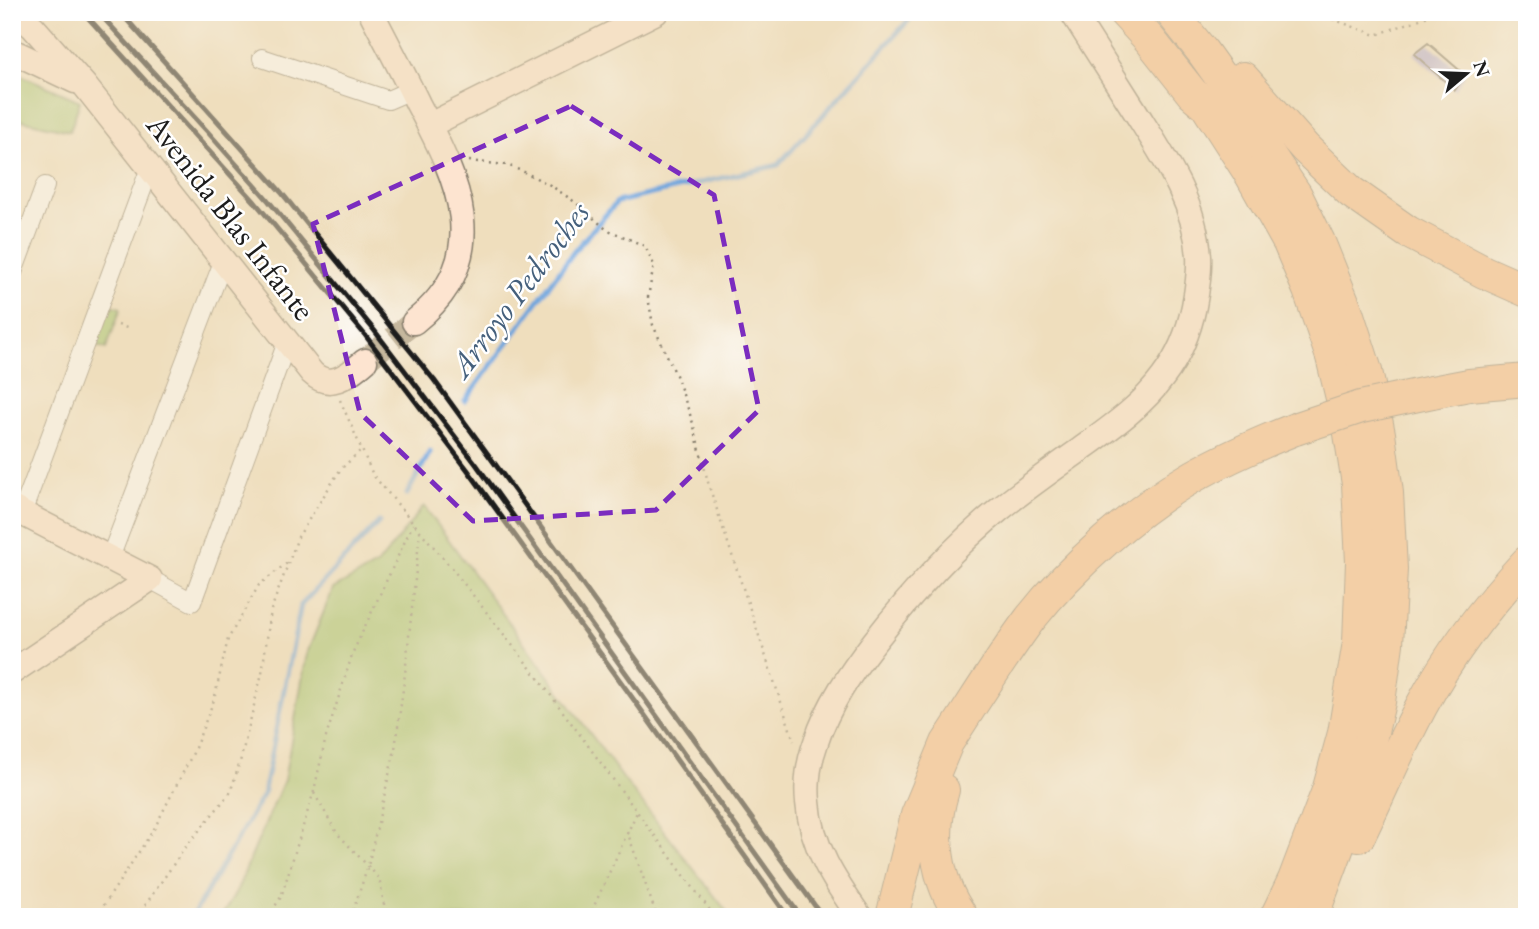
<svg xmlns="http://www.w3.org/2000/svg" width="1539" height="929" font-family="'EB Garamond',serif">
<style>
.green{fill:#9fc36c;stroke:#5e7044;stroke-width:2}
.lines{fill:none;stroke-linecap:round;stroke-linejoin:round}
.stream{stroke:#6ea4dc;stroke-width:5}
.building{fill:#aba4d1}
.secondary-tunnel{stroke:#c5b79d;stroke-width:24;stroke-dasharray:24 12;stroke-linecap:butt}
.street-casing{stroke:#867d6c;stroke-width:20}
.secondary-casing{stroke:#867d6c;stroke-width:27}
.highway-casing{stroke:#867d6c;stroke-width:34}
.path{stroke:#867d6c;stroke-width:2.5;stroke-dasharray:2 5;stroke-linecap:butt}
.street{stroke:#fff;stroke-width:18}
.secondary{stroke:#fde4d0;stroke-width:24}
.highway{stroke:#f9bc8a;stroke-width:32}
.rail{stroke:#1c1c1c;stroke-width:5}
.highway-bridge-casing{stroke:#867d6c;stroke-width:34;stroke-linecap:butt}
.highway-bridge{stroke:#f9bc8a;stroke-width:32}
.marked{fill:none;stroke:#7b2cbf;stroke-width:5;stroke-dasharray:14 9;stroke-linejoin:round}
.labels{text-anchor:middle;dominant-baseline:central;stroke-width:5;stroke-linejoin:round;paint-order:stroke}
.street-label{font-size:32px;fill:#1c1c1c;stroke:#fff}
.water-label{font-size:33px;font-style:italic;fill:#45607c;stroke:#fff}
</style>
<rect width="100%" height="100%" fill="#fff"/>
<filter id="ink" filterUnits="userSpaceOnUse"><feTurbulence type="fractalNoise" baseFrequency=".0143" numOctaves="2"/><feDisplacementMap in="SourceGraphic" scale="14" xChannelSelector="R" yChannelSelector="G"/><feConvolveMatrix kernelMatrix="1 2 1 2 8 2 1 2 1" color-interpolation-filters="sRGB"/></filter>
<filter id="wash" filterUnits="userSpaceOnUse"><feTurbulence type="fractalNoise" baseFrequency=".00686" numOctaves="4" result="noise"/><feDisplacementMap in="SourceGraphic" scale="28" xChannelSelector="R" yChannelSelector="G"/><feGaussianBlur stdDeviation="1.57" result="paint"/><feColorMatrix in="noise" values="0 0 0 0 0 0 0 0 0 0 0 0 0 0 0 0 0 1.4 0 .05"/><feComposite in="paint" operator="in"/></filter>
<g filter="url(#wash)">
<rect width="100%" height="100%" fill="#efdebd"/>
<!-- green -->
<g class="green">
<path d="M12 71 80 101 70 131 12 118Z"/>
<path d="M106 303 121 308 106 349 91 344Z"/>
<path d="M424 506 625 781 731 917H221L237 890 284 780 307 653 333 589 378 564Z"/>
</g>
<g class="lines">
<!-- stream -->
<g class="stream">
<path d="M465 401 575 250 617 202 778 165 916 12"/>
<path d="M407 494 430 452"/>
<path d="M192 917 263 795 301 605 379 522"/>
</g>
</g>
<g id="blocks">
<!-- building -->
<path class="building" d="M1428 43 1465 75 1455 90 1414 54Z"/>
</g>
</g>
<g filter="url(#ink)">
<use href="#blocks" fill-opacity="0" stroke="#867d6c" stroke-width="2"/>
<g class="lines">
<!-- secondary-tunnel -->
<path class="secondary-tunnel" d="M365 361 414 322"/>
<!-- street casing -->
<g class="street-casing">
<g id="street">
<path d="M262 58 388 100 411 90"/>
<path d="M12 275 45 186"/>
<path d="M22 513 150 168"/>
<path d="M110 558 223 262"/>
<path d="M150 579 192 602 287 342"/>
</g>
</g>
<!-- secondary casing -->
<g class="secondary-casing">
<g id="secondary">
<path d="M15 12 33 27 85 86 312 373C331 391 349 374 365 361"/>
<path d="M371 12C387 43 403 73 418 104 458 180 496 257 414 322"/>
<path d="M12 51 75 81"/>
<path d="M430 125 656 12"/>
<path d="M12 508 150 579 12 672"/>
<path d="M860 917C835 882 811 846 808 802 806 782 809 761 816 742 828 705 851 672 874 642 912 593 952 548 1000 509 1026 488 1053 469 1080 450 1110 428 1141 407 1163 377 1179 356 1189 331 1194 306 1197 290 1200 273 1199 256 1195 201 1163 156 1135 111 1114 78 1093 45 1072 12"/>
</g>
</g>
<!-- highway casing -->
<g class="highway-casing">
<g id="highway">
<path d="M1124 12 1150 40 1192 93 1206 105 1251 175 1289 243 1309 290 1332 357 1349 427 1358 484 1362 562 1359 642 1344 733 1329 788 1294 880 1276 917"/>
<path d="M1171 12 1202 51 1252 121 1265 149 1296 195 1319 242 1346 309 1366 371 1379 434 1387 493 1391 569 1387 644 1379 702 1364 766 1342 836 1312 917"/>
<path d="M1243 78 1305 148 1351 192 1408 232 1484 272 1527 291"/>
<path d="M1432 392 1469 385 1527 380"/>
<path d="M943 790C930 832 935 880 962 917"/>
<path d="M1359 836C1380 793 1399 748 1422 705 1450 653 1487 605 1527 562"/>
<path d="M892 917 917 815 947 743C974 702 1000 659 1030 619 1071 567 1136 509 1194 476 1226 458 1260 443 1295 429"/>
</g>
</g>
<!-- path -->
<g class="path">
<path d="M1313 12 1376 35 1439 12"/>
<path d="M469 161 507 165 524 172 550 185 575 202 606 229 645 246 654 265 648 297 653 325 676 375 693 423 709 486 794 741"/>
<path d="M118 325 130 329"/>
<path d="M340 400 373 475 454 571 535 674 715 917"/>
<path d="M314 793 337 833 379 878 384 904 383 917"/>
<path d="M627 831 657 917"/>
<path d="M96 917 154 829 193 753 214 700 228 639 259 585 287 563"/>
<path d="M137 917 184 849 230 793 240 762 262 673 271 610 298 537 340 470 361 450"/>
<path d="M268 917 281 897 314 791 326 737 353 652 413 524"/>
<path d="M351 917 368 866 395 749 405 674 420 532"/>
<path d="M589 917 637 812"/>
</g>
<!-- street -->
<use href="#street" class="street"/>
<!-- secondary -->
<use href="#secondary" class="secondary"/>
<!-- highway -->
<use href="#highway" class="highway"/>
<!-- rail -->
<g class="rail">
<path d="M83 12 255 202 365 335 467 469 634 700 788 917"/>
<path d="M98 12 206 130 267 199 374 330 476 464 801 917"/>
<path d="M120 12 281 192 434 380 498 468 823 917"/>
</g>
<!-- highway-bridge casing -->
<g class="highway-bridge-casing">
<path id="highway-bridge" d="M1295 429 1361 407 1432 392"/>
</g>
<!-- highway-bridge -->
<use href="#highway-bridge" class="highway-bridge"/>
</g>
</g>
<!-- marked area -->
<path d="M0 0H1539V929H0ZM571 106 714 195 759 410 656 510 473 521 360 413 313 224Z" fill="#efdebd" fill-opacity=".55" fill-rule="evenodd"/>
<path class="marked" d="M571 106 714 195 759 410 656 510 473 521 360 413 313 224Z"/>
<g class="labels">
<!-- street labels -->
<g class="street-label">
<text transform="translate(231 217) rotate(52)">Avenida Blas Infante</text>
</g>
<!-- water labels -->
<g class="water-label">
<text transform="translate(519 289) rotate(-53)">Arroyo Pedroches</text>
</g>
</g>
<!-- margin -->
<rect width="1539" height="929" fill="none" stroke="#fff" stroke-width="42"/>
<!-- north arrow -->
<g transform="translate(1466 74) rotate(71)" stroke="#ffffff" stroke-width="5" paint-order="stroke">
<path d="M0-5L12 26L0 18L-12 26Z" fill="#1c1c1c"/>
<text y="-10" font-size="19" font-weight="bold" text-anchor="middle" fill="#1c1c1c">N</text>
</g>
</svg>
